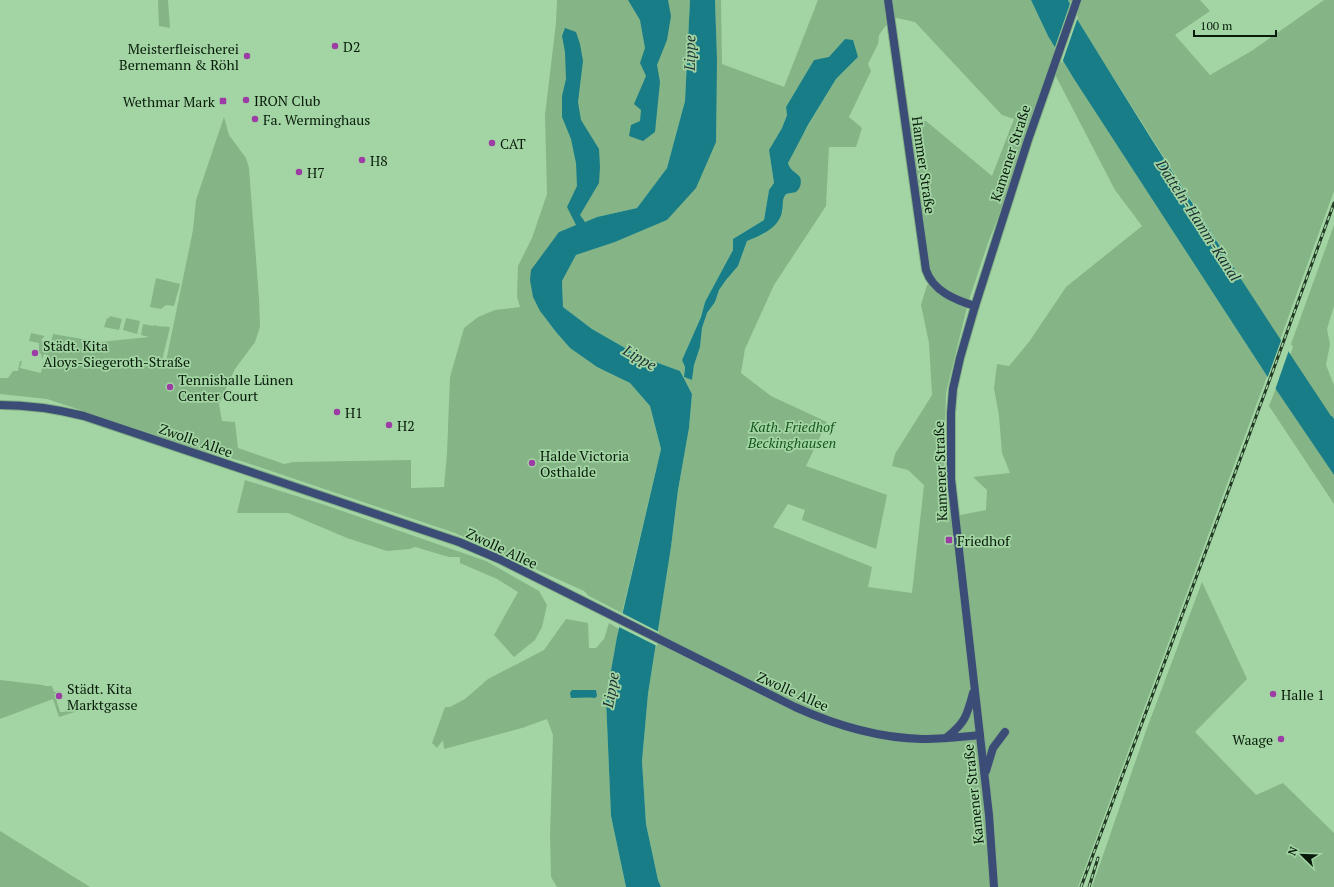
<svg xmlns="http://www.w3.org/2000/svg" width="1334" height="887" font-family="'PT Serif',serif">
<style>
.green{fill:#85b486;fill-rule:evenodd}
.water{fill:#197d87}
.pier{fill:#a3d5a4}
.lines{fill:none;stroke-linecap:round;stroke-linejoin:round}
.secondary-casing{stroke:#84b085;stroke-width:10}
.secondary{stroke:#3b4d77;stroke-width:8}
.rail-casing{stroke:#223a24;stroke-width:3}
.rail{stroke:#a3d5a4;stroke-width:1.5;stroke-dasharray:4.5;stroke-linecap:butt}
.poi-dot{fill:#9d3ca4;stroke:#a3d5a4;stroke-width:1.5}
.labels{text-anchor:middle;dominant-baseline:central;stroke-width:3.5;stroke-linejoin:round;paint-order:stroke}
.poi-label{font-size:14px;fill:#081b0a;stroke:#a3d5a4;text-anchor:start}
.street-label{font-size:14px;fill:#081b0a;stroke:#a3d5a4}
.park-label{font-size:14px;font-style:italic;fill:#16571e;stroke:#a3d5a4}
.water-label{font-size:15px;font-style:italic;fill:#1c3133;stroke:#a3d5a4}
</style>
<rect width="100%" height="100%" fill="#a3d5a4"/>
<!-- green -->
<g class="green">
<path d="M158 0H168L170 28 159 26Z"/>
<path d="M557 0H690L685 101 667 168 637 208 597 217 559 232 540 311 556 332 570 348 597 367 630 383 650 406 661 449 622 613 589 596 584 591 455 533 241 461 204 451 47 399 0 394V378H8L13 371H18L20 361H22L20 368 41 373 43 362H47L48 355 44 354 42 360 41 354 39 353V343L29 341 31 333 45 336 41 340 46 343 45 347 49 351 53 334 100 342 149 337 141 335 143 324 153 326 154 325C159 327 164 326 170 327L161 365 165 366 193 230 196 200 224 117 229 135 246 158 249 168 259 298 260 327 255 342 235 369 219 404 222 421 235 422 238 448 284 464 293 462 411 460V488L444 487 447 453 450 377 464 328 478 317 495 310 520 307 517 297 518 266 532 238 547 194 545 115 556 23Z"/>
<path d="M715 0H721L722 64 784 87 818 0H1031L1048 36 1074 79 1267 376 1078 887H661L658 880 646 824 642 761 648 694 671 547 678 490 689 428 692 394 680 371 639 356 592 329 563 307 562 281 576 255 615 242 667 220 717 59ZM892 17 915 22 1002 115 1014 119 992 176 926 121 906 122 932 282 927 285 921 305 929 343 932 395 895 454 892 466 908 470 924 485 912 593 868 587 872 567 773 527 788 504 805 510 802 520 876 549 887 495 806 466 827 422 771 396 741 373 745 349 774 285 826 206 829 147H856L862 128 849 117 871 71 868 64 878 44 879 35ZM845 39 858 57 836 79 793 151 788 163 790 169 799 176 791 193 786 194 783 198V211L764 234 747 241 738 266 726 280 719 290 715 302 707 313 702 328 700 347 694 365 692 380 684 377 685 367 682 360 701 317 705 302 733 250V239L764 220 769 190 774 183 769 150 782 128 787 114 786 107 814 60 829 58ZM1050 65 1115 190 1142 226 1066 287 1029 342 1009 366 997 364 994 388 999 416 1002 453 1010 473 973 477 987 490 986 510 950 517 944 460 946 393 968 303 988 243 1012 181Z"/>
<path d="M1068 0H1200L1210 11 1175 35 1210 75 1253 50 1324 0H1334V191L1280 340 1099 55 1077 19Z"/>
<path d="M1334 225V306L1327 329 1330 344 1326 365 1334 385V419L1332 416 1331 417 1290 355 1293 347 1291 344Z"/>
<path d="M156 278 180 284 174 306 166 305 161 309 150 307Z"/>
<path d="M110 316 122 319 119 330 104 327 107 318H109Z"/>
<path d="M126 318 140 321 137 334 123 330Z"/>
<path d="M1276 388 1334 475V504L1269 406Z"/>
<path d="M245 480 325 505 486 561 539 591 547 605 542 627 535 640 514 657 494 635 518 592 497 579 460 563V557H449L415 547 410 549 387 551 347 538 288 513H237Z"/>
<path d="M1202 582 1247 679 1195 732 1256 795 1283 783 1334 833V887H1092L1147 728Z"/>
<path d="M566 619 588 623 589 648H596L604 639 609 623 619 629 606 699 611 816 626 887H557L551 877 550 835 553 735 547 719 522 728 444 749 443 740 437 748 432 743 445 707H450L465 699 488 679 544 650Z"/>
<path d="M0 680 43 685 45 686H52L54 692 60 691 63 696 56 699 60 712H65L68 708 75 702 78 711 59 717 53 699 0 719Z"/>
<path d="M0 831 90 887H0Z"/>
</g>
<!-- water -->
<g class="water">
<path d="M628 0H668L671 16 667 40 657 65 660 82 655 132 643 141 629 136 631 125 640 121 641 110 634 104 646 76 640 63 645 48 640 20Z"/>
<path d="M690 0H715L717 59 716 142 696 188 667 220 615 242 576 255 562 281 563 307 592 329 639 356 680 371 692 394 689 428 678 490 671 547 648 694 642 761 646 824 658 880 661 887H626L611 816 606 699 617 637 661 449 650 406 630 383 597 367 570 348 556 332 540 311 533 297 530 280 531 270 559 232 576 225 567 207 577 186 576 163 571 139 562 117V96L566 79 565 52 562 36 565 28 576 32 580 44 583 61 578 102 581 120 599 149 600 167 599 183 580 215 585 222 597 217 637 208 667 168 685 101Z"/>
<path d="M1031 0H1068L1077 19C1159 153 1244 285 1331 416H1332L1334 419V475L1267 376 1074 79 1048 36Z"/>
<path d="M845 39 853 40 858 57 836 79 808 125 788 163C790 170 794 171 798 175 803 179 801 188 796 192 793 193 789 193 786 194 781 200 784 205 782 212 778 229 761 235 747 241L738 266 726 280 719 290 715 302 707 313 702 328 700 347 694 365 692 380 684 377 685 367 682 360 701 317 705 302 733 250V239L764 220 769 190 774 183 769 150 782 128 787 115 786 107 814 60 829 57Z"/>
<path d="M572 690H596L597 696 595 698C587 697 579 698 571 698L570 693Z"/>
</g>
<!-- pier -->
<g class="pier">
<path d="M1071 1 1078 17 1062 63 1054 50Z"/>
<path d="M1282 338 1289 350 1275 390 1267 379Z"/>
<path d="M620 612 659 632 657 646 617 626Z"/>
</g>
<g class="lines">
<!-- secondary casing -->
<g class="secondary-casing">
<g id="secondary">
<path d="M888 0 926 270C933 291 955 300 975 306"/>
<path d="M0 405C29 405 56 409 84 416L459 542 499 559 795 707C835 725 878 738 922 739 941 739 961 737 980 735"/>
<path d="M946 738C965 723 967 716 973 693"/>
<path d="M986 771 993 748 1005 732"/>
<path d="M994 887 989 815 951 479V413L953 389 960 358 975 306 1028 140 1077 0"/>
</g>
</g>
<!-- secondary -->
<use href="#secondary" class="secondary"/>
<!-- rail casing -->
<g class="rail-casing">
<g id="rail">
<path d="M1081 887 1267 387 1334 203"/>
<path d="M1089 887 1098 858"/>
</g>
</g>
<!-- rail -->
<use href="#rail" class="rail"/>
</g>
<!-- markers -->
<g class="poi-dot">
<circle cx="335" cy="46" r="4"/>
<circle cx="247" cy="56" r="4"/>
<circle cx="246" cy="100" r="4"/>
<rect x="219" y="97" width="8" height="8" rx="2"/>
<circle cx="255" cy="119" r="4"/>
<circle cx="492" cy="143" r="4"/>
<circle cx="362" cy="160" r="4"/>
<circle cx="299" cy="172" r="4"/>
<circle cx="35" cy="353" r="4"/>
<circle cx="170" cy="387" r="4"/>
<circle cx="337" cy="412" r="4"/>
<circle cx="389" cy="425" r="4"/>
<circle cx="532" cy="463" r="4"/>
<rect x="945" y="536" width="8" height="8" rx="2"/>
<circle cx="1273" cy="694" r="4"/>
<circle cx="59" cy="696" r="4"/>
<circle cx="1281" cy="739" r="4"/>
</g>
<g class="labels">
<!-- poi labels -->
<g class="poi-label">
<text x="343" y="46">D2</text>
<text x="239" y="48" text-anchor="end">Meisterfleischerei<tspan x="239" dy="16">Bernemann &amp; Röhl</tspan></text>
<text x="254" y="100">IRON Club</text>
<text x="215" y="101" text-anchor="end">Wethmar Mark</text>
<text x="263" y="119">Fa. Werminghaus</text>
<text x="500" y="143">CAT</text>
<text x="370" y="160">H8</text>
<text x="307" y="172">H7</text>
<text x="43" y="345">Städt. Kita<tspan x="43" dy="16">Aloys-Siegeroth-Straße</tspan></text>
<text x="178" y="379">Tennishalle Lünen<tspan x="178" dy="16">Center Court</tspan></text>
<text x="345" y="412">H1</text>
<text x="397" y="425">H2</text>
<text x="540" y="455">Halde Victoria<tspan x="540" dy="16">Osthalde</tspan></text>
<text x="957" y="540">Friedhof</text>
<text x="67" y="688">Städt. Kita<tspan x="67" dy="16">Marktgasse</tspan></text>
<text x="1281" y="694">Halle 1</text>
<text x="1273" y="739" text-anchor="end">Waage</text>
</g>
<!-- street labels -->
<g class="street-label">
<text transform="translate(1010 153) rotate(-72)">Kamener Straße</text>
<text transform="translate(924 165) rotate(82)">Hammer Straße</text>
<text transform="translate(196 440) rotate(19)">Zwolle Allee</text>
<text transform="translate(940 471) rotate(-92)">Kamener Straße</text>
<text transform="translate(502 548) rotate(25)">Zwolle Allee</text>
<text transform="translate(793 691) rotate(24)">Zwolle Allee</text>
<text transform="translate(973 794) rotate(-96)">Kamener Straße</text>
</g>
<!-- park labels -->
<g class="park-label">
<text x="792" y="426">Kath. Friedhof<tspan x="792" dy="16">Beckinghausen</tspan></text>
</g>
<!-- water labels -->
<g class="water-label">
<text transform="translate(689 53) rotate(-89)">Lippe</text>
<text transform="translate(1199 220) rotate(57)">Datteln-Hamm-Kanal</text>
<text transform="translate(640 357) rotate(30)">Lippe</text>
<text transform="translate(610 690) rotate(-80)">Lippe</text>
</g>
</g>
<!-- north arrow -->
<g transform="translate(1302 855) rotate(293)" stroke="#a3d5a4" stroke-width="3" paint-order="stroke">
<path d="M0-3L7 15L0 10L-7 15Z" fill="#081b0a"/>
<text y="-6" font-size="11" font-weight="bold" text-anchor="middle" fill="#081b0a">N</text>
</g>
<!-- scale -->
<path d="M1194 30v6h82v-6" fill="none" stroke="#081b0a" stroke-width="2"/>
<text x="1200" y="30" font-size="12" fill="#081b0a" stroke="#a3d5a4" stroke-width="3" paint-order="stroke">100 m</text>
</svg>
